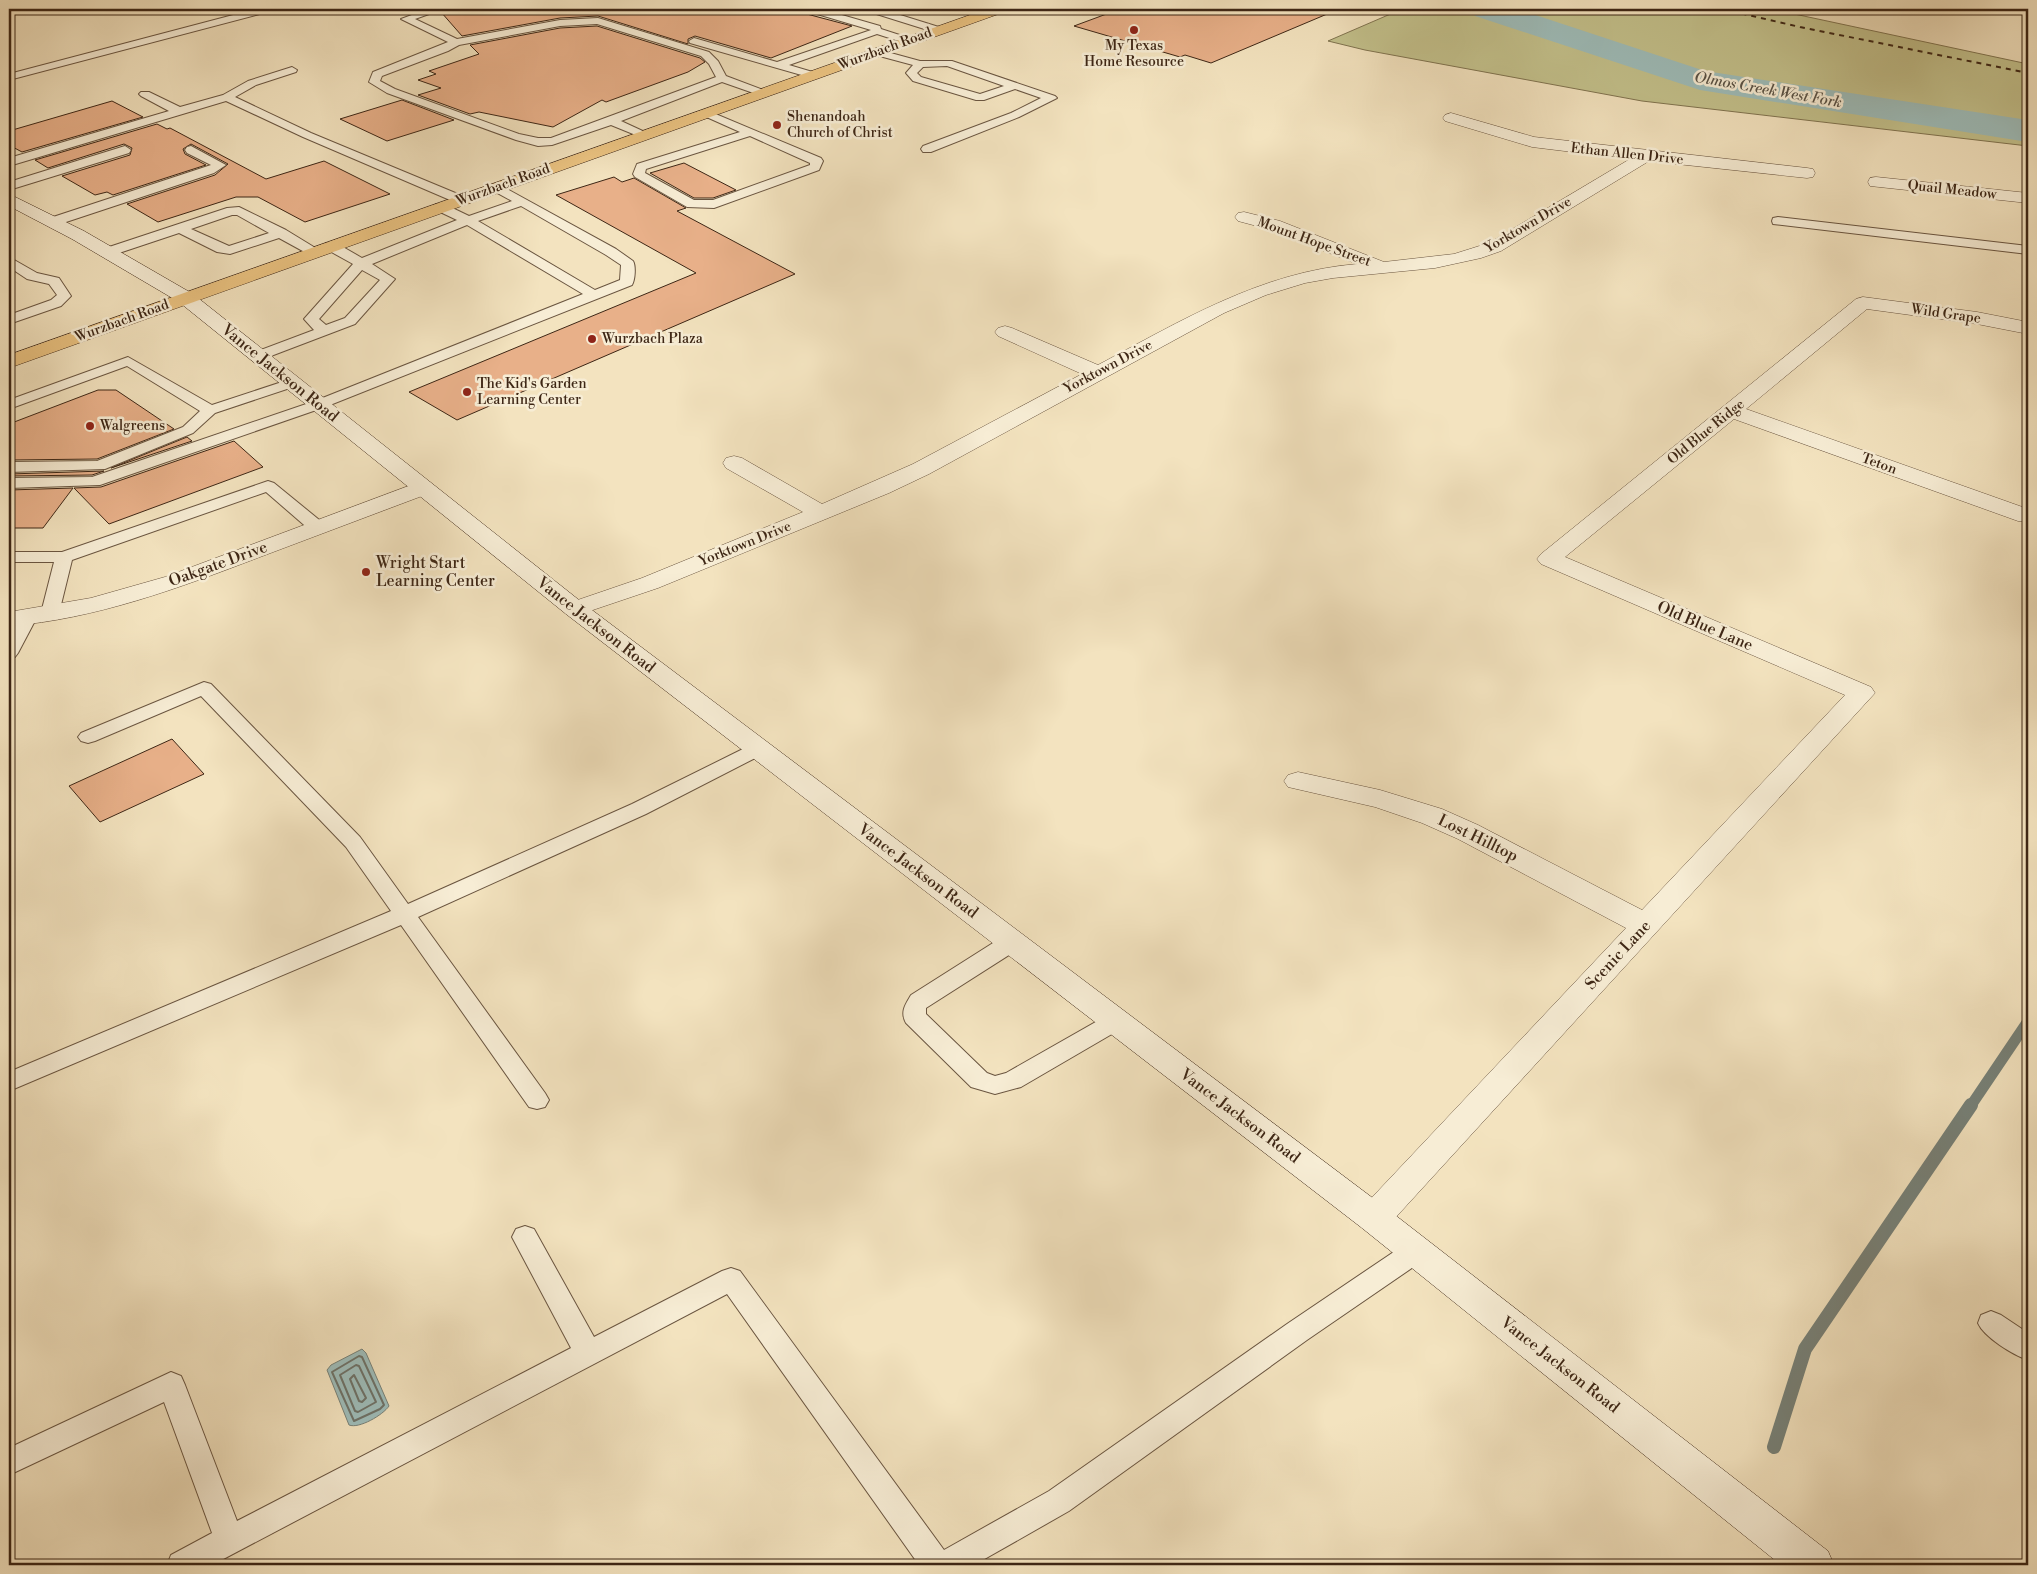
<svg xmlns="http://www.w3.org/2000/svg" width="2037" height="1574" font-family="'Libre Bodoni',serif">
<style>
.green{fill:#c3c18c;stroke:#807450}
.water{fill:#9ebdba;stroke:#778178}
.lines{fill:none;stroke-linecap:round;stroke-linejoin:round}
.shore{stroke:#6e7268;stroke-width:2}
.stream-far1{stroke:#778178;stroke-width:11}
.stream{stroke:#778178;stroke-width:14}
.river{fill:#9ebdba;fill-rule:evenodd}
.building{fill:#e8b089;stroke:#3d2615}
.lane-casing{stroke:#6a5540;stroke-width:2}
.street-casing{stroke:#6a5540;stroke-width:1}
.secondary-casing{stroke:#3d2615;stroke-width:1}
.primary-casing{stroke:#3d2615;stroke-width:1}
.lane{fill:#f7edd5;fill-rule:evenodd}
.street{fill:#f7edd5;fill-rule:evenodd}
.secondary{fill:#f7edd5;fill-rule:evenodd}
.primary{fill:#eac280;fill-rule:evenodd}
.rail{stroke:#3d2615;stroke-width:2;stroke-dasharray:5 5;stroke-linecap:butt}
.poi-dot{fill:#8f2418;stroke:#f7edd5;stroke-width:2}
.labels{text-anchor:middle;dominant-baseline:central;stroke-width:5;stroke-linejoin:round;paint-order:stroke}
.far-poi-label{font-size:14px;fill:#3d2615;stroke:#f7edd5;text-anchor:start}
.far-street-label{font-size:14px;fill:#3d2615;stroke:#f7edd5}
.far-water-label{font-size:15px;font-style:italic;fill:#5a5347;stroke:#f7edd5}
.street-label{font-size:16px;fill:#3d2615;stroke:#f7edd5}
.poi-label{font-size:16px;fill:#3d2615;stroke:#f7edd5;text-anchor:start}
</style>
<rect width="100%" height="100%" fill="#f3e3bf"/>
<filter id="stains"><feTurbulence type="fractalNoise" baseFrequency=".004" numOctaves="4"/><feColorMatrix values="0 0 0 0 .2 0 0 0 0 .09 0 0 0 0 .02 0 0 0 .5 -.17"/></filter>
<radialGradient id="worn" r=".72"><stop offset=".6" stop-color="#630" stop-opacity="0"/><stop offset="1" stop-color="#630" stop-opacity=".3"/></radialGradient>
<!-- green -->
<path class="green" d="M1402 9H1771L2028 64V146L1642 101 1365 50 1328 41Z"/>
<!-- water -->
<path class="water" d="M362 1349 366 1353 389 1406C383 1415 359 1429 349 1425L327 1370 331 1365Z"/>
<g class="lines">
<!-- shore -->
<g class="shore">
<path d="M359 1356 362 1357 384 1405 380 1409 354 1421 332 1372Z"/>
<path d="M356 1365 359 1366 376 1402 358 1412 355 1411 340 1375Z"/>
<path d="M354 1375 366 1398 362 1402 359 1401 350 1379Z"/>
</g>
<!-- stream-far1 -->
<path class="stream-far1" d="M1970 1107 2028 1021"/>
<!-- stream -->
<path class="stream" d="M1774 1447 1805 1349 1971 1105"/>
<!-- river -->
<path class="river" d="M1470 9H1517L1705 71 2028 120V142L1700 90 1475 16Z"/>
</g>
<!-- building -->
<g class="building">
<path d="M445 9H788L852 26 771 58 695 36 688 39V44L598 16 560 18 462 36 441 12Z"/>
<path d="M1120 9H1339L1211 63 1185 55 1180 57 1074 26Z"/>
<path d="M597 26 700 58 705 62 688 72 606 102 602 100 553 127 479 112 470 114 418 95 441 88 418 80 436 74 429 71 479 54 470 45 560 28Z"/>
<path d="M402 100 454 120 387 141 340 119Z"/>
<path d="M112 101 143 117 22 152 9 145V131Z"/>
<path d="M157 124 167 129 170 128 266 179 324 161 390 194 305 222 258 197H236L158 222 127 204 215 175 228 164 191 144 183 149 185 154 206 165 113 195 107 192 95 195 62 176 130 155 132 148 124 144 48 168 35 160Z"/>
<path d="M684 163 736 190 713 198H694L650 173Z"/>
<path d="M614 177 622 182 634 178 686 208 677 211 795 274 457 420 409 392 696 273 556 195Z"/>
<path d="M98 390H116L174 429 97 459 9 460V424Z"/>
<path d="M187 437 192 441 111 468Z"/>
<path d="M234 441 263 467 109 524 74 488 101 487Z"/>
<path d="M104 471 92 475 9 476V474Z"/>
<path d="M73 488 43 528H9V490Z"/>
<path d="M172 739 204 774 100 822 69 786Z"/>
</g>
<g class="lines">
<!-- lane casing -->
<g class="lane-casing">
<g id="lane">
<path d="M256 9H272L271 11 9 80V74Z"/>
<path d="M428 9H443L415 19 457 39 560 20 598 18 709 52 718 61 726 76 766 91 768 93 762 96 722 82 621 121 647 133 649 135 647 137 643 138 611 125 552 145 538 146 516 140 387 93 369 82 373 72 448 42 401 19ZM597 24 701 56 709 64 716 77 551 138H538L519 134 395 89 380 81 382 76 448 51 459 45 560 26Z"/>
<path d="M806 9H821L880 26 881 29 912 39 913 41 908 44 877 34 789 65 816 73 817 75 812 78 690 43 689 41 694 38 777 62 871 30 807 11Z"/>
<path d="M866 9H881L942 28 943 30 938 33 934 32 867 11Z"/>
<path d="M876 49 920 61H952L1055 96 1057 98 1019 117 931 152H923L921 149 923 146 1011 113 1041 98 1015 89 984 100H976L913 81 906 73 913 65 872 54 871 52 872 50ZM947 66 1004 86 980 94 921 77 917 73 923 67Z"/>
<path d="M292 67 297 70 296 72 256 85 235 97 311 133 465 197 467 200 465 203H457L303 137 226 101 9 166V158L169 111 141 96 139 94 141 92H149L180 107 223 95 248 81Z"/>
<path d="M706 110 821 158 823 161 819 170 714 208 687 207 635 177 633 174 637 164 740 132 702 115 700 113 702 111ZM750 136 810 163V165L713 200H694L645 173 646 169Z"/>
<path d="M125 146 131 150 129 153 9 190V182Z"/>
<path d="M191 146 226 165 214 173 57 225 52 226 46 222 47 219 211 165 187 153 185 150 187 147Z"/>
<path d="M496 183 616 249 633 261C636 266 635 280 632 285L325 407 100 485 9 488V478L92 477 315 401 583 294 467 225 372 264 395 279 355 324 263 359H253L251 356 253 353 314 330 304 319 353 264 326 249 324 246 326 243H336L362 258 457 220 436 210 434 207 436 204H444L469 216 512 201 492 190 490 187ZM521 206 606 255 621 265 620 280 595 290 478 221ZM362 270 380 280 345 318 326 325 319 319Z"/>
<path d="M239 207 286 230 322 252 315 256 310 255 279 238 230 254 217 252 179 233 113 255H103L101 252 103 249 227 208ZM232 215H237L269 233 229 246 191 229Z"/>
<path d="M1778 217 2028 246V254L1773 224 1772 221 1773 218Z"/>
<path d="M9 257 37 273 59 278 71 296 61 306 9 324V315L51 300 57 295 49 284 27 279 9 267Z"/>
<path d="M128 357 212 405 291 379 296 380 298 383 296 386 215 413 193 433 105 469 9 472V462L97 461 183 427 200 411 127 366 9 409V400Z"/>
<path d="M268 481 274 483 323 523 325 527 323 531H311L266 492 72 560 59 613 56 617 50 618 44 617 41 613 54 562H9V552H62Z"/>
<path d="M28 612 34 613 37 617 18 653 15 657 9 658V636L22 613Z"/>
<path d="M204 682 211 684 360 837 408 904 632 804 751 745 758 743 765 745 768 749 765 753 646 814 418 917 545 1093 549 1100 545 1107 537 1109 529 1107 401 925 9 1091V1072L391 911 346 847 201 696 95 741 88 743 81 741 78 737 81 733Z"/>
<path d="M1012 934 1020 936 1023 942 1020 948 926 1008V1014L987 1073 995 1076 1006 1073 1108 1015 1116 1012 1124 1015 1128 1021 1124 1027 1021 1087 995 1094 971 1087 906 1023C900 1012 905 1005 911 995L1004 936Z"/>
<path d="M525 1226 534 1229 594 1337 722 1271 731 1268 740 1271 944 1550 1049 1491 1287 1324 1407 1243 1416 1240 1425 1243 1429 1251 1425 1259 1307 1340 1069 1511 974 1565H919L727 1294 212 1565H167L171 1555 212 1533 164 1402 9 1475V1448L171 1372 181 1376 185 1385 237 1521 571 1348 512 1237 516 1229Z"/>
<path d="M1991 1311 2001 1315 2028 1333V1360C2013 1355 1984 1337 1978 1323L1981 1315Z"/>
</g>
</g>
<!-- street casing -->
<g class="street-casing">
<g id="street">
<path d="M2014 9H2028V14L2016 12Z"/>
<path d="M1451 113 1534 137 1807 168 1813 169 1815 173 1813 177 1807 178 1649 161 1501 251 1481 258 1435 268 1333 278 1305 283 1266 295 1224 313 929 474 889 493 658 588 575 616 566 614 563 609 566 604 642 578 803 512 726 468 723 463 726 458 734 456 742 458 822 504 913 464 1082 374 998 336 995 332 998 328 1005 326 1012 328 1098 365C1181 321 1261 272 1357 264L1268 229 1238 221 1235 217 1238 213 1244 212 1280 221 1384 262 1454 254 1489 243 1630 159 1532 147 1445 121 1443 118 1445 115Z"/>
<path d="M1876 177 2028 193V203L1870 186 1868 182 1870 178Z"/>
<path d="M1863 297 1977 312 2028 322V334L1977 324 1867 309 1746 409 2028 509V522L2018 521 1734 419 1565 557 1871 687 1875 693 1386 1228 1374 1233 1362 1228 1356 1218 1362 1208 1626 928 1458 839 1422 823 1375 807 1288 787 1284 781 1288 775 1298 772 1380 790 1442 809 1478 825 1642 910 1845 695 1541 564 1537 559 1541 554 1856 299Z"/>
<path d="M422 481 430 483 433 488 430 493C373 514 317 536 260 557 179 588 96 619 9 626V612L91 598 165 577Z"/>
</g>
</g>
<!-- secondary casing -->
<g class="secondary-casing">
<path id="secondary" d="M9 194 84 231 193 294 584 604 1386 1208 1828 1551 1834 1565H1781L1362 1228 566 614 179 302 72 239 9 206Z"/>
</g>
<!-- primary casing -->
<g class="primary-casing">
<path id="primary" d="M987 9H1006L1004 12 9 368V355Z"/>
</g>
<!-- lane -->
<use href="#lane" class="lane"/>
<!-- street -->
<use href="#street" class="street"/>
<!-- secondary -->
<use href="#secondary" class="secondary"/>
<!-- primary -->
<use href="#primary" class="primary"/>
<!-- rail -->
<path class="rail" d="M1722 9 1800 27 2028 73"/>
</g>
<!-- markers -->
<g class="poi-dot">
<circle cx="1134" cy="30" r="5"/>
<circle cx="777" cy="125" r="5"/>
<circle cx="592" cy="339" r="5"/>
<circle cx="467" cy="392" r="5"/>
<circle cx="90" cy="426" r="5"/>
<circle cx="366" cy="572" r="5"/>
</g>
<g class="labels">
<!-- far-poi labels -->
<g class="far-poi-label">
<text x="1134" y="46" text-anchor="middle">My Texas<tspan x="1134" dy="16">Home Resource</tspan></text>
<text x="787" y="117">Shenandoah<tspan x="787" dy="16">Church of Christ</tspan></text>
<text x="602" y="339">Wurzbach Plaza</text>
<text x="477" y="384">The Kid's Garden<tspan x="477" dy="16">Learning Center</tspan></text>
<text x="100" y="426">Walgreens</text>
</g>
<!-- far-street labels -->
<g class="far-street-label">
<text transform="translate(885 49) rotate(-20)">Wurzbach Road</text>
<text transform="translate(1627 154) rotate(6)">Ethan Allen Drive</text>
<text transform="translate(503 185) rotate(-20)">Wurzbach Road</text>
<text transform="translate(1952 190) rotate(6)">Quail Meadow</text>
<text transform="translate(1528 225) rotate(-30)">Yorktown Drive</text>
<text transform="translate(1314 242) rotate(20)">Mount Hope Street</text>
<text transform="translate(1946 314) rotate(8)">Wild Grape</text>
<text transform="translate(122 321) rotate(-20)">Wurzbach Road</text>
<text transform="translate(1108 367) rotate(-28)">Yorktown Drive</text>
<text transform="translate(1706 432) rotate(-39)">Old Blue Ridge</text>
<text transform="translate(1879 464) rotate(20)">Teton</text>
<text transform="translate(745 544) rotate(-22)">Yorktown Drive</text>
</g>
<!-- far-water labels -->
<g class="far-water-label">
<text transform="translate(1768 90) rotate(10)">Olmos Creek West Fork</text>
</g>
<!-- street labels -->
<g class="street-label">
<text transform="translate(280 373) rotate(39)">Vance Jackson Road</text>
<text transform="translate(218 564) rotate(-20)">Oakgate Drive</text>
<text transform="translate(596 625) rotate(38)">Vance Jackson Road</text>
<text transform="translate(1705 626) rotate(23)">Old Blue Lane</text>
<text transform="translate(1478 838) rotate(26)">Lost Hilltop</text>
<text transform="translate(918 871) rotate(37)">Vance Jackson Road</text>
<text transform="translate(1618 955) rotate(-47)">Scenic Lane</text>
<text transform="translate(1240 1116) rotate(37)">Vance Jackson Road</text>
<text transform="translate(1560 1365) rotate(38)">Vance Jackson Road</text>
</g>
<!-- poi labels -->
<g class="poi-label">
<text x="376" y="563">Wright Start<tspan x="376" dy="18">Learning Center</tspan></text>
</g>
</g>
<!-- margin -->
<rect width="2037" height="1574" fill="none" stroke="#f3e3bf" stroke-width="30"/>
<rect x="10" y="10" width="2017" height="1554" fill="none" stroke="#3d2615" stroke-width="2.5"/>
<rect x="15" y="15" width="2007" height="1544" fill="none" stroke="#3d2615"/>
<rect width="100%" height="100%" filter="url(#stains)"/>
<rect width="100%" height="100%" fill="url(#worn)"/>
</svg>
